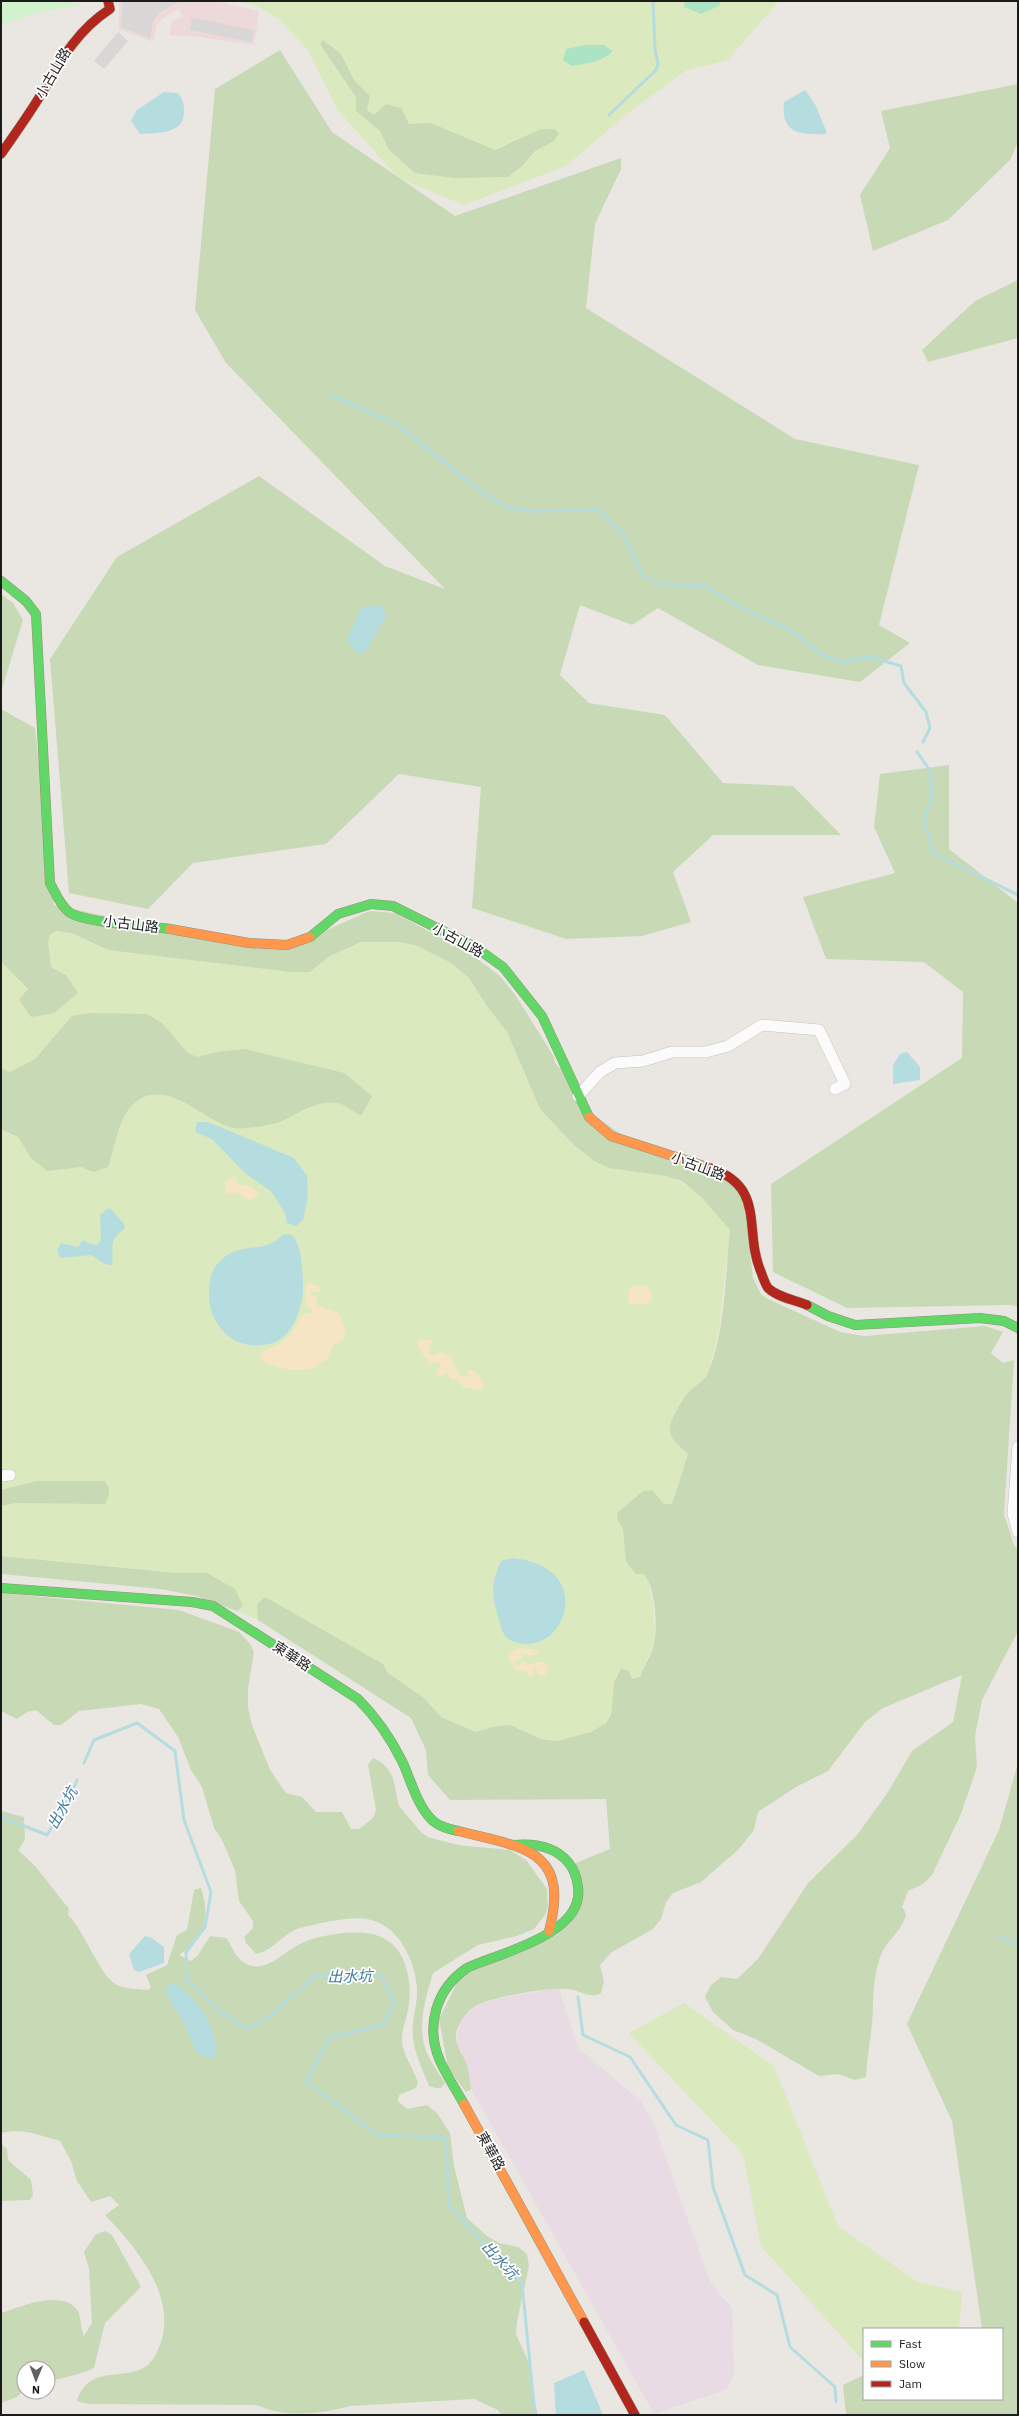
<svg xmlns="http://www.w3.org/2000/svg" width="1019" height="2416" font-family="'IBM Plex Sans','Noto Sans TC',sans-serif">
<style>
.commercial{fill:#edd9d9}
.industrial{fill:#e8dbe4}
.grass{fill:#dbe9bf}
.forest{fill:#c8d9b6}
.sand{fill:#f6e5c5}
.park{fill:#d1f2cc}
.pitch{fill:#ace3c4}
.parking{fill:#d8d7d5}
.water{fill:#b5dcdf}
.lines{fill:none;stroke-linecap:round;stroke-linejoin:round}
.stream{stroke:#b5dcdf;stroke-width:3}
.street-casing{stroke:#c2c1bf;stroke-width:12}
.fast-casing{stroke:#94927b;stroke-width:10}
.slow-casing{stroke:#94927b;stroke-width:10}
.jam-casing{stroke:#94927b;stroke-width:10}
.street{stroke:#fcfbfb;stroke-width:11}
.fast{stroke:#63d668;stroke-width:9}
.slow{stroke:#ff974d;stroke-width:9}
.jam{stroke:#b3261e;stroke-width:9}
.labels{text-anchor:middle;dominant-baseline:central;stroke-width:3.5;stroke-linejoin:round;paint-order:stroke}
.street-label{font-size:14px;fill:#1b1b1b;stroke:#fff}
.water-label{font-size:15px;font-style:italic;fill:#407a9d;stroke:#fff}
</style>
<rect width="100%" height="100%" fill="#eae7e3"/>
<!-- commercial -->
<path class="commercial" d="M119 1H215L259 11 254 45 200 37 169 35 172 22 182 16 179 9 163 18 157 25 153 42 119 29Z"/>
<!-- industrial -->
<path class="industrial" d="M559 1988 578 2048 641 2101 654 2124 710 2282 732 2308 734 2374 726 2390 654 2414 471 2089 467 2064 456 2039 461 2021 477 2005 501 1998Z"/>
<!-- grass -->
<g class="grass">
<path d="M237 1H779L728 60 685 71 627 114 566 166 464 205 398 178 337 109 308 50 279 19 257 6Z"/>
<path d="M56 931 72 933 108 950 310 972 330 956 361 942H399L415 945 451 963 469 978 487 1006 507 1032 540 1109 666 1176C695 1185 711 1208 730 1230L719 1331 708 1373 703 1380 689 1392 671 1437 688 1454 672 1504H664L652 1491 618 1521 623 1529 626 1562 644 1574 648 1580 653 1603 655 1638 640 1678 632 1679 629 1671 620 1668 614 1683 611 1715 606 1723 591 1732 558 1741 541 1739 510 1725 493 1727 476 1732 441 1717 424 1698 388 1673 383 1664 258 1604V1620L237 1611 243 1606 207 1573H177L1 1556V962L28 990 66 975 51 967 48 942 50 935Z"/>
<path d="M684 2003 774 2066 838 2226 916 2281 962 2292 959 2329H864V2362L761 2246 743 2154 629 2033Z"/>
</g>
<!-- forest -->
<g class="forest">
<path d="M323 40 341 54 354 80 370 96 367 110 374 115 386 104 401 108 409 124 431 123 495 150 541 129H554L559 133 554 141 535 151 523 165 508 177 455 178 415 173 389 150 380 131 356 111V97L320 44Z"/>
<path d="M280 50 332 132 455 216 621 158V169L595 224 586 308 795 439 919 465 879 625 910 643 860 682 758 665 658 608 632 625 580 605 560 675 589 703 665 715 723 783 793 786 841 835H713L673 872 691 922 642 936 566 939 472 908 481 787 399 774 326 844 193 863 148 909 69 893 50 659 117 557 259 476 385 566 445 589 226 363 195 310 215 89Z"/>
<path d="M1018 84V142L1010 160 948 220 873 251 860 195 890 148 881 111Z"/>
<path d="M1018 280V338L928 362 922 350 975 301Z"/>
<path d="M1 594 13 603 23 620 1 692Z"/>
<path d="M1 709 35 728 54 905 260 949 327 930 369 911 396 913 476 958 500 976 516 996 554 1057 555 1063 574 1081 594 1115 622 1135 708 1168 740 1191 745 1208 753 1278 761 1294 766 1298 840 1332 864 1336 985 1326 1003 1332 991 1353 1003 1363 1014 1360 1004 1514 1014 1545 1018 1550V1631L982 1700 975 1736 977 1767 961 1814 932 1875 923 1884 908 1891 902 1907C905 1911 907 1914 905 1918 900 1933 885 1942 880 1957 872 1981 874 2000 872 2025 870 2042 867 2059 866 2077L855 2080 838 2074 819 2076 756 2039 733 2030 713 2012 705 1997 711 1985 721 1977 737 1979 758 1959 808 1883 857 1835 888 1792 912 1751 953 1722 962 1675 883 1708 865 1722 828 1771 796 1787 758 1812 754 1830 739 1849 701 1882 673 1893 666 1902 661 1919 653 1929 612 1952 600 1965 604 1982 601 1993C591 2000 578 1989 567 1989 549 1987 493 1997 477 2005 468 2010 458 2023 456 2034 454 2044 464 2055 467 2065 469 2073 470 2081 471 2089L466 2092 448 2068 439 2019 460 1977 557 1935 571 1923 576 1863 610 1849 606 1799 450 1800 428 1775 426 1750 411 1718 258 1620 257 1604 265 1597 383 1664 388 1673 424 1698 441 1717 476 1732 493 1727 510 1725 541 1739 558 1741 591 1732 606 1723 611 1715 614 1683 621 1668 629 1671 632 1679 640 1677C645 1665 654 1650 655 1637 657 1619 655 1588 644 1574H636L626 1562 623 1529 618 1521 617 1513 643 1491 652 1490 664 1504H672L688 1454C680 1446 668 1439 670 1427 672 1416 682 1400 689 1392 695 1385 704 1382 708 1373 726 1329 725 1276 730 1230L702 1198 682 1181 666 1176 609 1168 594 1161 574 1145 540 1109 507 1032 487 1006 469 978 451 963 415 945 399 942H361L330 956 310 972H292L108 950 72 933 56 931 50 935 48 942 51 967 66 975 78 993 54 1013 31 1017 19 1000 28 989 1 962Z"/>
<path d="M949 765V849L1018 903V1307L1011 1305 847 1308 773 1272 771 1184 962 1058 963 992 924 962 826 959 803 897 895 873 874 827 880 774Z"/>
<path d="M91 1013 147 1014 162 1023 188 1053 197 1057 217 1052 245 1049 344 1073 372 1096 361 1116C354 1112 345 1104 337 1103 317 1100 301 1112 284 1120 275 1125 243 1130 233 1128 204 1121 176 1085 144 1097 118 1108 117 1143 108 1167L93 1172 81 1167 47 1171 31 1158 18 1137 1 1129V1068L10 1072 35 1059 72 1016Z"/>
<path d="M38 1481H105C111 1490 110 1495 105 1504L16 1503 1 1506V1490Z"/>
<path d="M1 1556 177 1573H207L235 1589 243 1606 237 1611 196 1596 161 1589 1 1574Z"/>
<path d="M1 1593 179 1610 239 1632 251 1645 254 1653 248 1688V1707L252 1725 270 1770 286 1793 302 1797 316 1812H342L351 1829H359L373 1818 376 1810 368 1765 373 1758 381 1762 388 1769 393 1778 399 1806 421 1832 428 1837 458 1845 510 1850 526 1860 547 1889 548 1907 545 1915 534 1929 517 1936 478 1945 433 1973C426 1996 416 2029 427 2053 431 2063 439 2073 445 2083L441 2088H435L429 2086C423 2070 414 2053 413 2037 411 2020 418 2005 417 1988 415 1960 398 1924 367 1919 349 1916 318 1924 300 1928 283 1933 273 1951 256 1954L246 1943 244 1937 253 1928V1921L239 1901 235 1870 222 1840 214 1828 202 1787 191 1770 178 1737 159 1709 141 1704 79 1711 61 1725H54L36 1710 27 1712 17 1719 1 1711Z"/>
<path d="M1018 1763V2415H846L843 2385 864 2375V2399H1002V2329H982L952 2121 907 2024 999 1830Z"/>
<path d="M1 1811 24 1817 25 1840 18 1850 36 1867 69 1909 68 1915C85 1931 100 1977 117 1985 126 1989 138 1989 148 1990L151 1987 146 1975 167 1965 177 1935 187 1930 194 1890 201 1888C207 1904 208 1926 196 1940 192 1946 185 1950 179 1955L191 1961 198 1955 210 1936 226 1938C234 1948 235 1960 249 1965 267 1972 285 1951 300 1944 319 1934 364 1927 383 1938 408 1950 413 1985 408 2010 406 2021 401 2031 402 2042 404 2056 413 2069 418 2082L416 2088 399 2095 398 2101 407 2109 427 2105 437 2113 450 2133 454 2166 467 2218 487 2236 499 2243 518 2247 527 2254 529 2266 517 2322 516 2334 530 2365 531 2385 538 2415H501L498 2410 474 2399 350 2406C329 2412 300 2416 279 2412 271 2411 263 2407 255 2405L88 2404 77 2401C88 2365 120 2381 145 2367 154 2361 156 2354 160 2345 178 2297 136 2247 105 2215L119 2205 110 2196 91 2202 77 2181 71 2161 60 2141C39 2135 22 2128 1 2133Z"/>
<path d="M1 2143 7 2149 8 2160 31 2180 33 2195 30 2200 2 2201 1 2200Z"/>
<path d="M105 2231 112 2235 141 2287 105 2323 94 2368C80 2375 63 2377 48 2382V2368H24V2390L17 2397 1 2403V2313C19 2307 64 2288 78 2311 81 2318 81 2329 84 2336L92 2323 89 2268 84 2252 95 2235Z"/>
</g>
<!-- sand -->
<g class="sand">
<path d="M235 1176 238 1184 252 1186 259 1195 251 1200 245 1198 237 1192 226 1194 225 1182Z"/>
<path d="M309 1282 320 1287 319 1292 312 1291 311 1295 317 1297 316 1305 339 1313 345 1328 344 1338 339 1343 333 1344 328 1359 318 1364 314 1369C297 1371 275 1370 261 1360L260 1355C264 1350 267 1350 273 1347 289 1340 294 1331 301 1315L311 1313 313 1310 307 1307C305 1302 304 1285 309 1282Z"/>
<path d="M640 1285 647 1286 652 1293V1299L646 1304H629L628 1291 633 1286Z"/>
<path d="M419 1339 432 1340 429 1353 432 1356 442 1352 451 1357 454 1366 462 1377 469 1376 468 1372 470 1369 478 1374 484 1386 482 1390 463 1387 457 1379H451L448 1373 437 1377 436 1372 441 1365 439 1362 429 1363 417 1345Z"/>
<path d="M517 1648 540 1650 537 1654 530 1656 520 1652 522 1658 515 1661V1664L519 1666 523 1661 530 1665 536 1662H543L548 1668 545 1675H539L536 1668 533 1670V1677L524 1671 516 1670 509 1660 508 1655Z"/>
</g>
<!-- park -->
<path class="park" d="M1 1H61L83 4 32 14 1 25Z"/>
<!-- pitch -->
<g class="pitch">
<path d="M685 1H721L719 6 701 14 684 7Z"/>
<path d="M586 45H604L613 51C603 62 585 64 571 66L563 60 566 49Z"/>
</g>
<!-- parking -->
<g class="parking">
<path d="M123 1H180L159 13 153 21 150 38 121 27Z"/>
<path d="M192 18 254 30 252 42 190 30Z"/>
<path d="M118 32 128 41 104 69 94 61Z"/>
</g>
<!-- water -->
<g class="water">
<path d="M805 90 815 104 827 133C822 135 817 134 811 134 789 133 782 124 784 102Z"/>
<path d="M164 92 178 93C183 100 184 103 184 111 185 134 158 133 140 134L131 121 137 110Z"/>
<path d="M374 605 382 607 386 615 366 651 358 654 347 640 361 608Z"/>
<path d="M907 1052 920 1067V1080L893 1084V1065L900 1054Z"/>
<path d="M197 1122H208L294 1158 307 1176 308 1196 303 1220 296 1226 287 1223 285 1213 271 1191 246 1174 212 1139 195 1132Z"/>
<path d="M110 1208 124 1224 125 1228C106 1244 115 1244 112 1265L105 1264 91 1255 60 1258 57 1250 61 1243 78 1247 83 1240 90 1244 98 1245 101 1238 100 1215 107 1209Z"/>
<path d="M283 1234 292 1235C302 1245 302 1268 303 1281 304 1303 296 1330 276 1342 272 1344 265 1344 261 1345 231 1349 208 1322 209 1293 209 1285 210 1274 215 1267 238 1236 263 1258 283 1234Z"/>
<path d="M513 1558C597 1567 566 1654 519 1643 513 1642 507 1640 504 1634 501 1630 501 1624 499 1620 492 1597 490 1584 501 1561Z"/>
<path d="M145 1936 152 1938 164 1947V1963L139 1972 134 1970 129 1954Z"/>
<path d="M174 1983C197 1997 219 2030 216 2058L203 2056 196 2052 183 2021 167 1996 166 1988Z"/>
<path d="M584 2370 603 2415H556L554 2383Z"/>
</g>
<g class="lines">
<!-- stream -->
<g class="stream">
<path d="M609 115 656 70 658 64 655 49 653 1"/>
<path d="M330 395 395 423 478 489 506 507 532 511 599 510 623 534 642 575 661 584 706 586 739 607 790 630 820 653 841 662 870 657 901 666 904 683 926 712 930 728 923 742"/>
<path d="M917 752 931 772V801L924 819 933 853 1018 895"/>
<path d="M84 1763 94 1740 137 1723 175 1751 184 1820 211 1892 205 1927 186 1952 187 1981 220 2011 247 2029 273 2014 315 1976 380 1974 395 2003 383 2025 330 2037 306 2081 377 2135 446 2138 449 2206 522 2283 535 2415"/>
<path d="M1 1817 47 1835 70 1797 77 1780"/>
<path d="M1000 1936 1018 1945"/>
<path d="M578 1997 583 2035 630 2057 676 2125 708 2140 713 2187 745 2275 777 2295 790 2347 835 2387 836 2402"/>
</g>
<!-- street casing -->
<g class="street-casing">
<g id="street">
<path d="M578 1096 600 1072 615 1063 643 1061 672 1052H706L728 1046 762 1025 819 1030 845 1084 835 1089"/>
<path d="M1018 1447 1013 1514 1018 1532"/>
<path d="M1 1476 10 1475"/>
</g>
</g>
<!-- fast casing -->
<g class="fast-casing">
<g id="fast">
<path d="M1 581 26 601 36 614 50 883C55 892 60 905 69 912 84 923 148 926 170 929"/>
<path d="M310 937 338 914 371 904 393 906 475 947 503 967 542 1016 589 1117"/>
<path d="M807 1305 828 1316 855 1325 980 1318 1004 1321 1018 1328"/>
<path d="M1 1588 192 1602 213 1606 358 1699C376 1717 391 1739 402 1761 411 1780 417 1806 433 1821 440 1827 449 1829 458 1831"/>
<path d="M464 2104C456 2090 447 2076 440 2061 425 2026 436 1989 467 1968 498 1953 585 1935 578 1887 577 1878 574 1869 568 1862 554 1845 532 1843 512 1845"/>
</g>
</g>
<!-- slow casing -->
<g class="slow-casing">
<g id="slow">
<path d="M170 929 249 943 287 945 310 937"/>
<path d="M589 1117 611 1136 710 1168"/>
<path d="M458 1831C522 1847 571 1849 549 1931"/>
<path d="M464 2104 584 2322"/>
</g>
</g>
<!-- jam casing -->
<g class="jam-casing">
<g id="jam">
<path d="M1 154C14 135 28 116 40 96 60 62 76 31 110 9L108 1"/>
<path d="M710 1168C767 1187 743 1230 761 1272 763 1277 765 1284 768 1288 777 1297 795 1300 807 1305"/>
<path d="M584 2322 635 2415"/>
</g>
</g>
<!-- street -->
<use href="#street" class="street"/>
<!-- fast -->
<use href="#fast" class="fast"/>
<!-- slow -->
<use href="#slow" class="slow"/>
<!-- jam -->
<use href="#jam" class="jam"/>
</g>
<g class="labels">
<!-- street labels -->
<g class="street-label">
<text transform="translate(53 73) rotate(-60)">小古山路</text>
<text transform="translate(131 924) rotate(7)">小古山路</text>
<text transform="translate(458 940) rotate(28)">小古山路</text>
<text transform="translate(698 1166) rotate(20)">小古山路</text>
<text transform="translate(292 1656) rotate(33)">東華路</text>
<text transform="translate(491 2151) rotate(61)">東華路</text>
</g>
<!-- water labels -->
<g class="water-label">
<text transform="translate(62 1808) rotate(-61)">出水坑</text>
<text transform="translate(350 1976) rotate(-1)">出水坑</text>
<text transform="translate(500 2260) rotate(47)">出水坑</text>
</g>
</g>
<!-- border -->
<rect width="1019" height="2416" fill="none" stroke="#1b1b1b" stroke-width="4"/>
<!-- legend -->
<rect x="863" y="2328" width="140" height="72" fill="#ffffff" stroke="#a4a4a4"/>
<rect x="871" y="2341" width="20" height="6" fill="#63d668" stroke="#a4a4a4"/>
<text x="899" y="2348" font-size="12" fill="#1b1b1b">Fast</text>
<rect x="871" y="2361" width="20" height="6" fill="#ff974d" stroke="#a4a4a4"/>
<text x="899" y="2368" font-size="12" fill="#1b1b1b">Slow</text>
<rect x="871" y="2381" width="20" height="6" fill="#b3261e" stroke="#a4a4a4"/>
<text x="899" y="2388" font-size="12" fill="#1b1b1b">Jam</text>
<!-- north arrow -->
<g transform="translate(36 2380) rotate(181)"><circle r="19" fill="#ffffff" stroke="#a4a4a4"/>
<path d="M0-3L7 15L0 10L-7 15Z" fill="#636261"/>
<text y="-6" font-size="11" font-weight="bold" text-anchor="middle" fill="#1b1b1b">N</text>
</g>
</svg>
